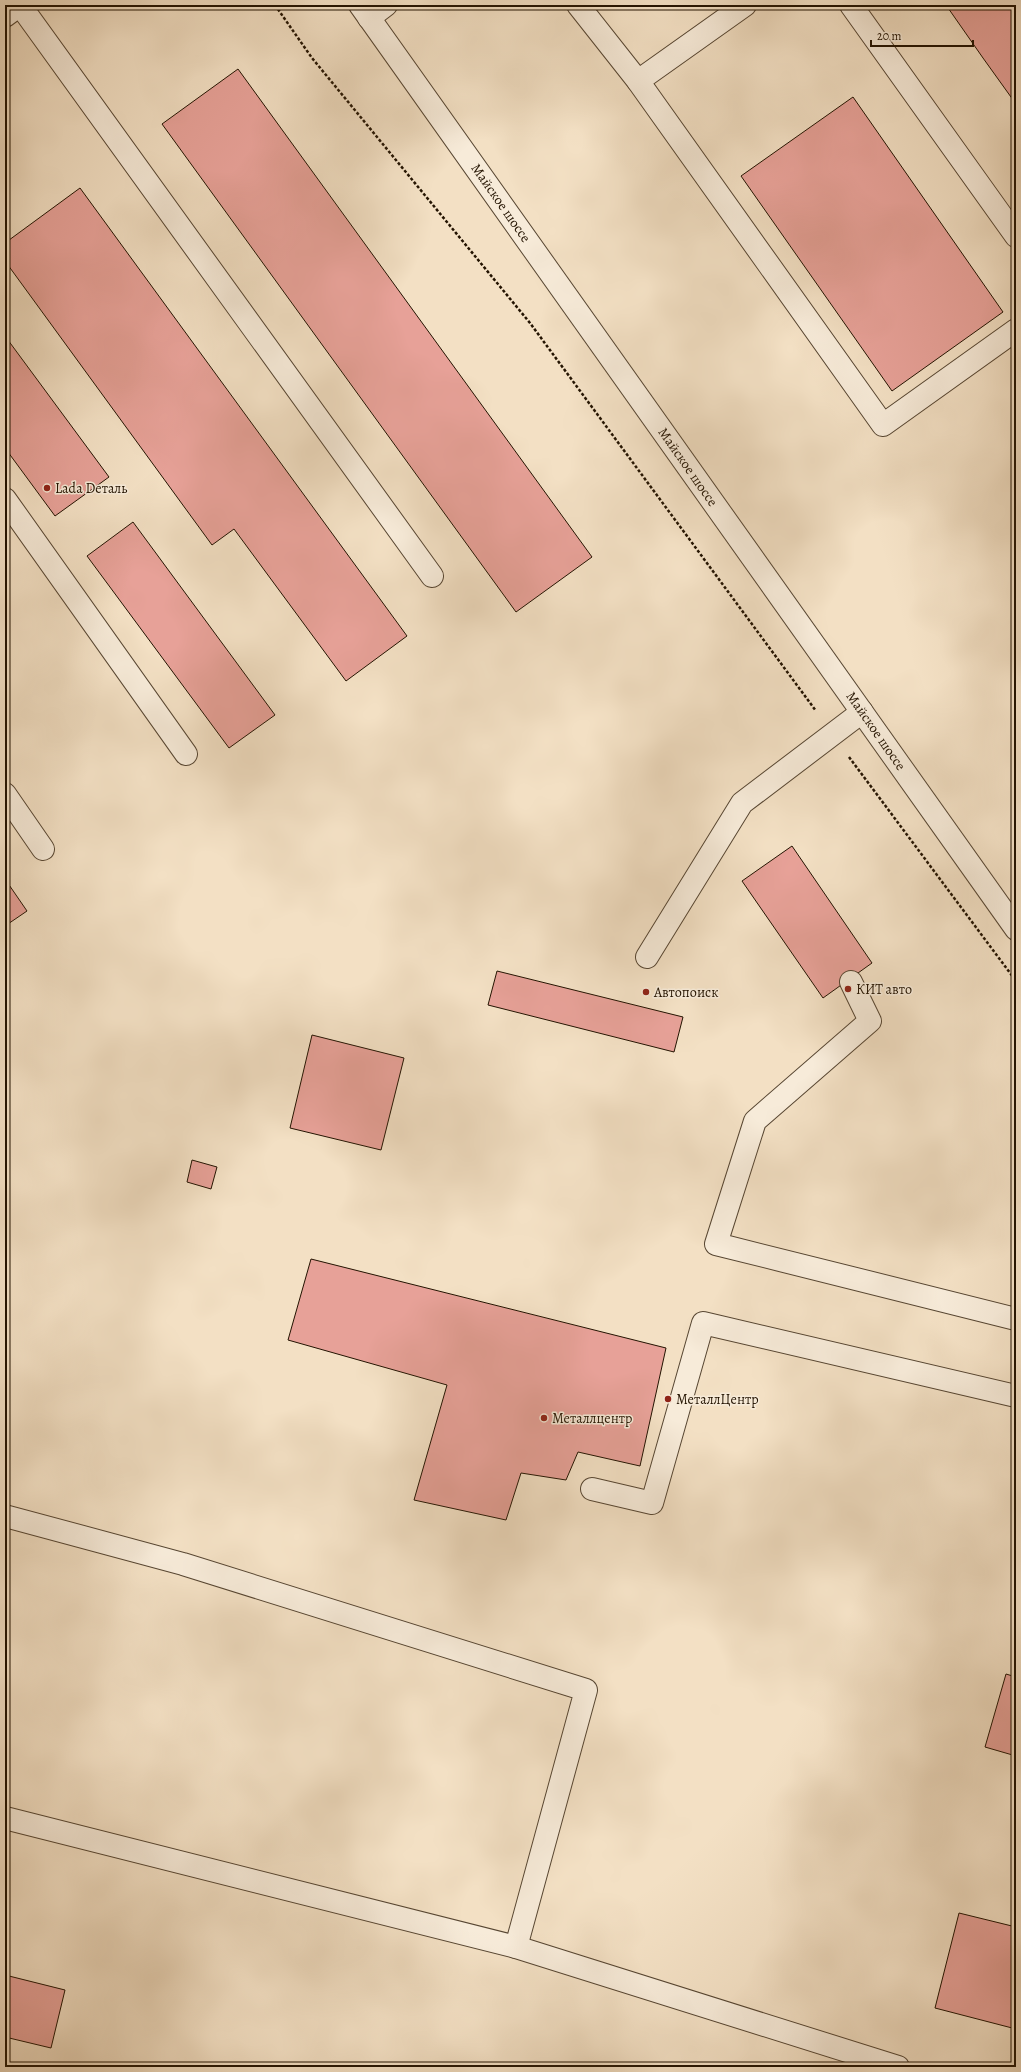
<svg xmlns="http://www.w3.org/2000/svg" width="1021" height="2072" font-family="Alegreya,serif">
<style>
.building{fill:#e7a198;stroke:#231301}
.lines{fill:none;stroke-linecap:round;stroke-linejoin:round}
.minor-casing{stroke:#574632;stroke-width:24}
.path{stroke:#231301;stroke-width:2.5;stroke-dasharray:3 2;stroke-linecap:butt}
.minor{stroke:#f7ebd9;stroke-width:22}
.poi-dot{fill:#8f2418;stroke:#f7ebd9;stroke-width:1.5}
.labels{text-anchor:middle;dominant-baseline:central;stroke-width:3;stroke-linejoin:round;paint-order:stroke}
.street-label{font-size:14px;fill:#231301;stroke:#f7ebd9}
.poi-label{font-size:14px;fill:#231301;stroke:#f7ebd9;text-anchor:start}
</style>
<rect width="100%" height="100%" fill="#f3e0c4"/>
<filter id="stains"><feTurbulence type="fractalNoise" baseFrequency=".005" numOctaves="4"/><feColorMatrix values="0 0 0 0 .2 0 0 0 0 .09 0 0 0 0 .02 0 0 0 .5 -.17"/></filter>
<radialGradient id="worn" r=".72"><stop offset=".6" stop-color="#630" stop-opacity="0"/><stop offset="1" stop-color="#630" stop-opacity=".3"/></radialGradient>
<!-- building -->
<g class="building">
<path d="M946 5H1016V104L983 58Z"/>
<path d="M238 69 592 557 516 612 162 124Z"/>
<path d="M853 97 1003 312 892 391 741 176Z"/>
<path d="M80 188 407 636 346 681 234 529 212 545 5 261V243Z"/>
<path d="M5 336 109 477 55 516 5 448Z"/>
<path d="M133 522 275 715 229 748 87 556Z"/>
<path d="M792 846 872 963 823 998 742 881Z"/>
<path d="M5 879 27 911 5 926Z"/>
<path d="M497 971 683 1017 674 1052 488 1005Z"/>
<path d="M312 1035 404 1058 381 1150 290 1128Z"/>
<path d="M192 1160 217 1167 211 1189 187 1182Z"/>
<path d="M311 1259 666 1348 640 1466 578 1452 566 1480 521 1473 506 1520 414 1500 447 1385 288 1340Z"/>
<path d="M1006 1674 1016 1677V1756L985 1747Z"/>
<path d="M959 1913 1016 1927V2029L935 2008Z"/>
<path d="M5 1975 65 1990 51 2048 5 2037Z"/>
</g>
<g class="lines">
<!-- minor casing -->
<g class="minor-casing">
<g id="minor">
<path d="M360 5 1016 929"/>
<path d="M578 5 638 81 883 425 1016 330"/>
<path d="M851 5 1016 236"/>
<path d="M5 16 20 5 432 576"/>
<path d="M369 18 386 5"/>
<path d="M638 81 745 5"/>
<path d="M5 499 186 754"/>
<path d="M5 794 43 849"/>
<path d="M647 957 742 803 862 712"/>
<path d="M851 982 870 1021 755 1121 716 1244 1016 1319"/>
<path d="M592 1489 652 1503 703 1323 1016 1396"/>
<path d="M5 1516 183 1564 586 1690 516 1947"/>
<path d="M5 1818 516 1947 898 2067"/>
</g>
</g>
<!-- path -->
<g class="path">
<path d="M275 5 312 58 530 323 816 711"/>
<path d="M849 757 1016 981"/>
</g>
<!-- minor -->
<use href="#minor" class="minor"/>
</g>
<!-- markers -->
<g class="poi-dot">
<circle cx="47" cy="488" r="4"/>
<circle cx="848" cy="989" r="4"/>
<circle cx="646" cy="992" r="4"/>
<circle cx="668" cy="1399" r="4"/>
<circle cx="544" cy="1418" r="4"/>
</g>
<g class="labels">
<!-- street labels -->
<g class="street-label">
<text transform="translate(501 203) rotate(55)">Майское шоссе</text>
<text transform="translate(688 467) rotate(55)">Майское шоссе</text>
<text transform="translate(876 731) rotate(55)">Майское шоссе</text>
</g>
<!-- poi labels -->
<g class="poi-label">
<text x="55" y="488">Lada Dеталь</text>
<text x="856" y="989">КИТ авто</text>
<text x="654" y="992">Автопоиск</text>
<text x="676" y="1399">МеталлЦентр</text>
<text x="552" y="1418">Металлцентр</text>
</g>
</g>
<!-- margin -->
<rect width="1021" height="2072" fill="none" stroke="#f3e0c4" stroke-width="20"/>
<rect x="6" y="6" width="1009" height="2060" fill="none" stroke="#231301" stroke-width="2"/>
<rect x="10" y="10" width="1001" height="2052" fill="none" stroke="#231301"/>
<!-- scale -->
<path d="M871 40v6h102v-6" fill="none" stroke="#231301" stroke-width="2"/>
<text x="877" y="40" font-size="12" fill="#231301" stroke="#f7ebd9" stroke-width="3" paint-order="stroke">20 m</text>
<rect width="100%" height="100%" filter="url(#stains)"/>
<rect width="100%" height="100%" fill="url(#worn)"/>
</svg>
